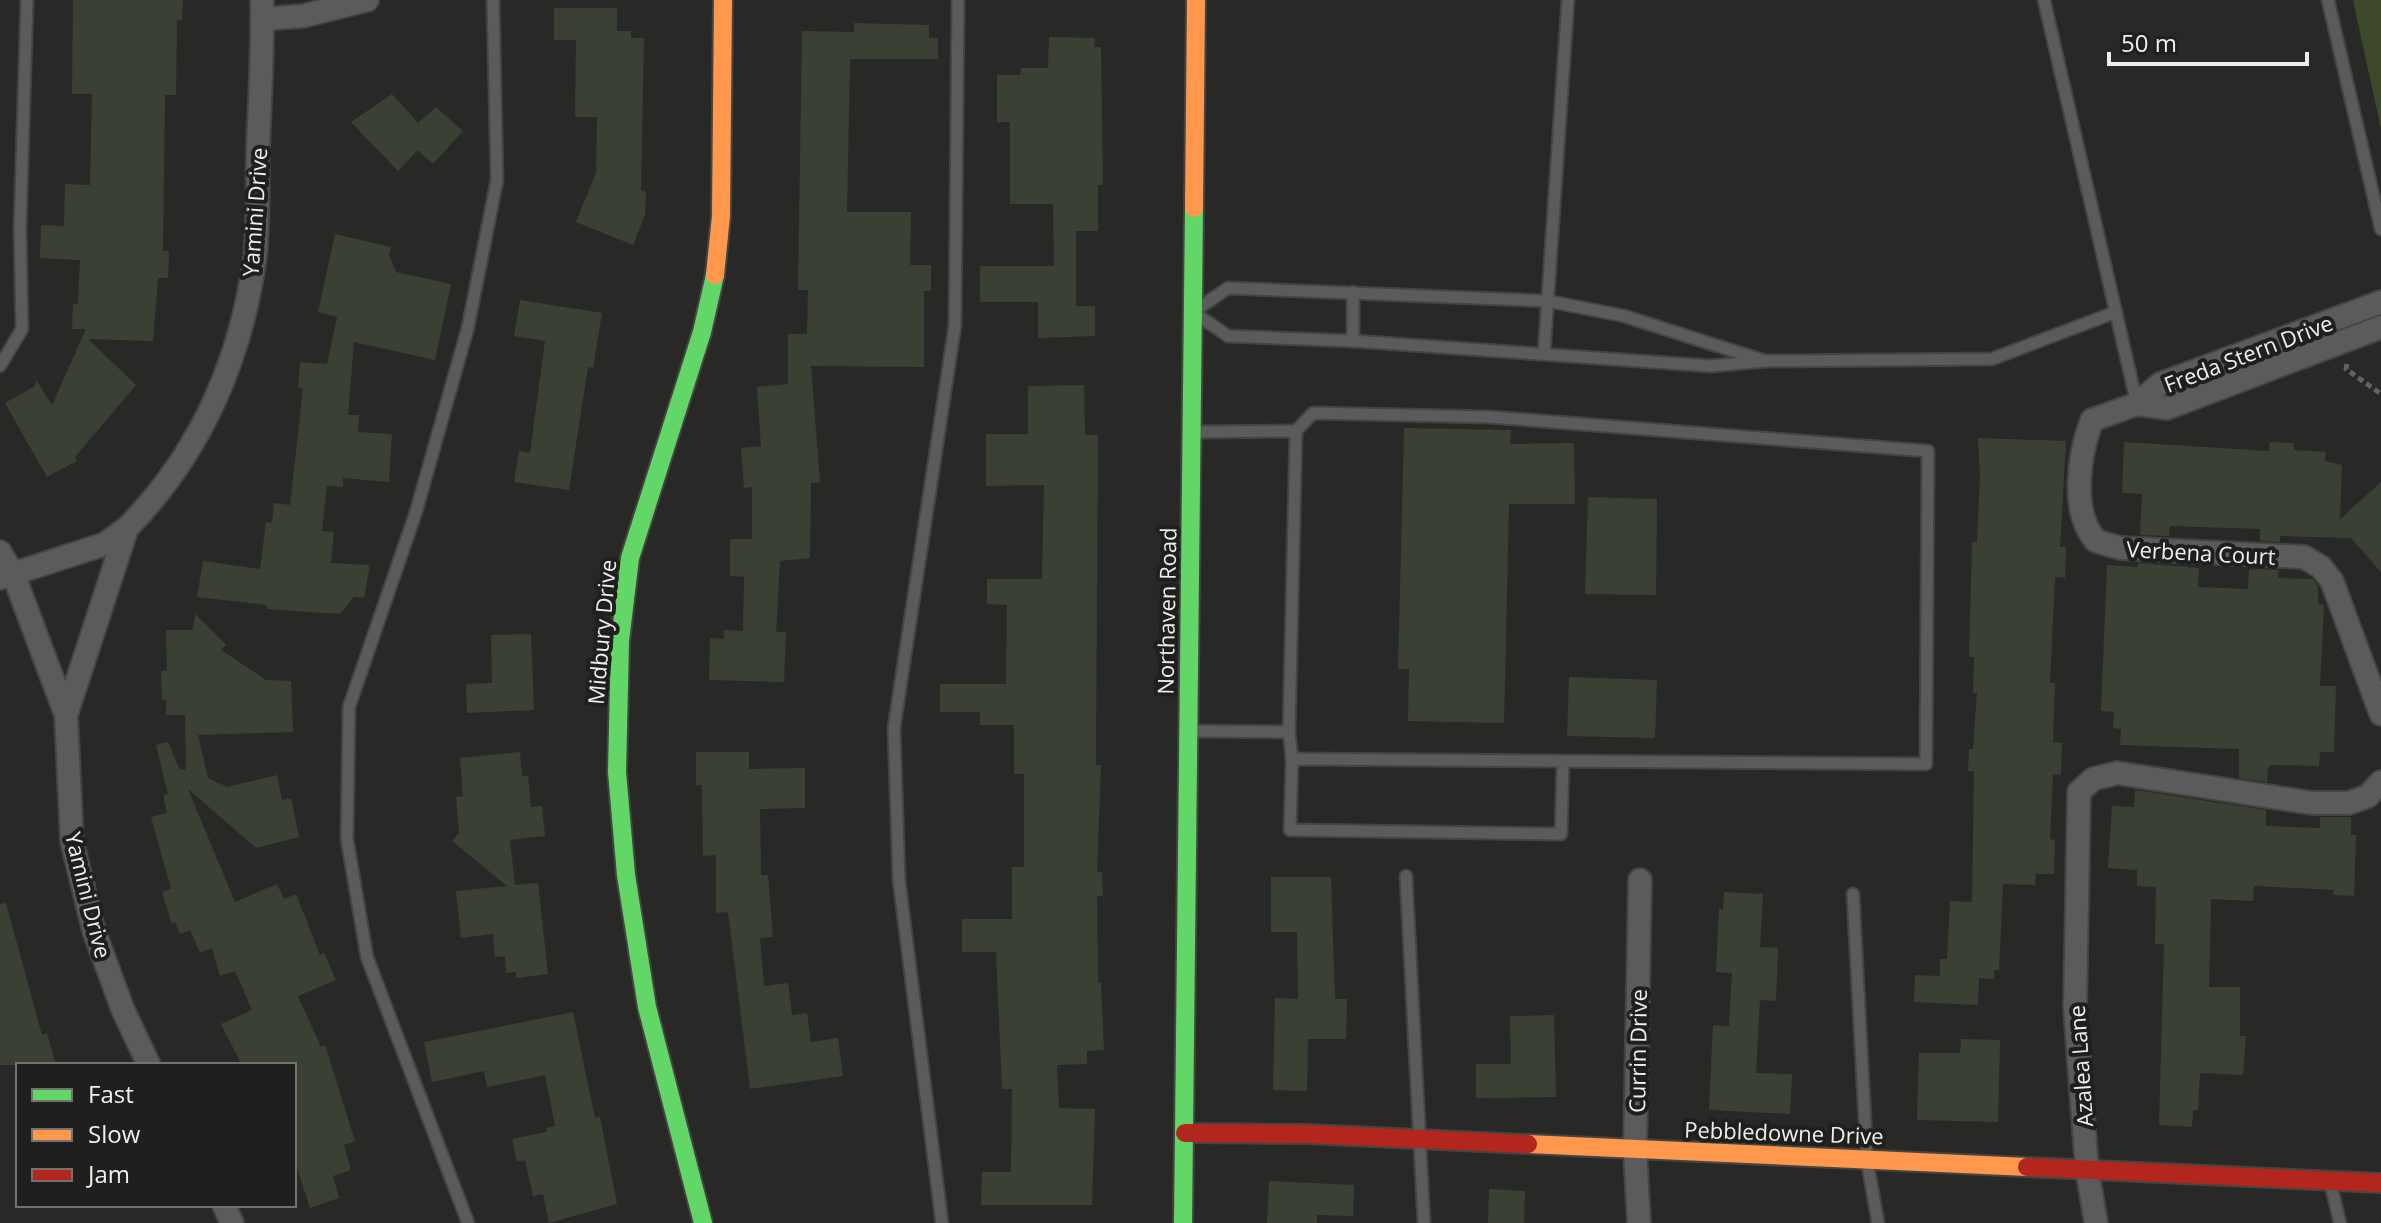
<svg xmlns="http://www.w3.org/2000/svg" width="2381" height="1223" font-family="'Open Sans',sans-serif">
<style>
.green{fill:#3d492a}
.building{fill:#3b4034}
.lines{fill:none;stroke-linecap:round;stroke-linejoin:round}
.lane-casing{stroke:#444543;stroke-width:15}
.street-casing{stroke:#444543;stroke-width:26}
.fast-casing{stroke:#444543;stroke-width:22}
.slow-casing{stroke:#444543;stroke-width:22}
.jam-casing{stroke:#444543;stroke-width:22}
.path{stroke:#626261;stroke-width:5;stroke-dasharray:6 4;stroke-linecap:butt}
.lane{stroke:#5a5b5a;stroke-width:11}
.street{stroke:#5a5b5a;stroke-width:22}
.fast{stroke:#63d668;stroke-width:18}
.slow{stroke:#ff974d;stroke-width:18}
.jam{stroke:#b3261e;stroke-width:18}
.labels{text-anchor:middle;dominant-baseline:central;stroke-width:8;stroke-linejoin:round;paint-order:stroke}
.street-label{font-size:22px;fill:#eeefec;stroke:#1f201d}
</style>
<rect width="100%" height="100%" fill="#282927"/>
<!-- green -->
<path class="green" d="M2353 0H2381V129Z"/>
<!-- building -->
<g class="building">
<path d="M73 0H183L182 20H177L176 95H165L163 251H169L168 278H158L153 341 88 339 136 385 75 457 77 461 47 477 5 403 35 386 36 380 52 405 86 329H72L73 304H78L80 260 40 258 41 225 64 226 65 184 90 185 92 94H72Z"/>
<path d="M554 8H617V31H631V38H644L641 190 646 192 645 215 633 245 576 222 596 173 597 117H575L576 40H554Z"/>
<path d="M854 23 929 25V38H938V59H850L847 212H911L910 265H931V291H924V367L811 366 820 482 811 483 810 558 780 561 776 632H786L784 682 709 680 710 638 724 639V630L743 631 744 577 730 576V539H752V487L744 488 741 448 761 446 757 387 788 384V334H807L808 290H798L802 31 854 32Z"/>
<path d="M1049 37 1095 38 1094 47H1101L1103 185H1098V231H1076V306H1095V336L1038 338V302H980V266H1054L1053 204H1010V122H997V75H1020L1021 68H1048Z"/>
<path d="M392 94 418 123 436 107 463 131 433 164 418 150 398 171 351 122Z"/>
<path d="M335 234 391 247 389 255 396 272 451 284 435 360 354 342 348 415H359L358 432 392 434 389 482 343 478V487L327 486 322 531 334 532 331 563 370 565 364 598 354 597 340 614 267 609V605L197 597 203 561 260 569 266 522 272 523 274 503 290 505 303 388H298L300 362 327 364 337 317 318 312Z"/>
<path d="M520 300 602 313 593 368 588 367 569 490 514 482 519 451 530 453 545 341 514 336Z"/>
<path d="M1084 385 1085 435H1098L1096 746V765H1101L1097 872H1102L1103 896H1097L1098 983 1101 982 1104 1050 1087 1051V1064L1057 1065 1059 1108 1095 1109 1092 1205H981L982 1172H1011L1012 1089H1002L996 952H962V919H1012V867H1024V774H1014V725H980V712H940V684H1006L1007 605 987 604V579H1042L1044 485 986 486V434H1028V386Z"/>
<path d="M1404 428 1511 430 1510 444 1574 443 1575 504H1509L1504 723 1408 721 1409 669H1398Z"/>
<path d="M1978 438 2066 441 2060 547H2066L2065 578 2055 577 2050 683H2055L2053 742 2062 743 2061 775 2053 774 2050 839 2055 840 2054 874H2036L2035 885 2003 884 1999 970H1994V979L1979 978 1978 1005 1914 1002 1915 975 1940 976V959H1947L1950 901 1972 902 1974 771H1968L1969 749H1973L1977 693H1973L1974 657H1969L1972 542H1977L1980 476Z"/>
<path d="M2124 442 2269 451 2270 442 2294 443V450L2326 452 2325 461 2342 465 2340 519 2381 482V572L2351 538 2280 536V542L2260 541V529L2170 526 2169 536 2140 535 2142 494 2122 493Z"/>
<path d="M1588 497 1657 499 1656 595 1585 594Z"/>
<path d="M2138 563 2199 568 2198 587 2248 589 2249 570 2258 569 2279 570 2278 578 2313 579 2318 586V604L2324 605 2320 686H2336L2334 752H2320L2319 766 2272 765 2268 768 2267 782 2239 778V749L2120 745 2121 729 2113 728 2114 712 2101 711 2107 565 2138 567Z"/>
<path d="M195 614 226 645 221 650 266 680 291 681 293 732 198 735 208 778 227 787 277 775 282 800 291 798 299 837 256 848 188 789 235 902 277 884 284 899 296 894 320 955 324 953 336 980 298 996 321 1047 325 1045 355 1141 344 1145 351 1170 333 1176 339 1198 310 1208 294 1158V1065H242L221 1024 252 1010 235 971 220 976 212 948 200 953 190 930 180 934 175 922 172 924 162 892 171 889 151 817 167 813 163 795 168 794 156 745 168 742 180 770 186 769 185 715H166V699L162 700 161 671H167L166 630H193Z"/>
<path d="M531 634 534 710 467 713 466 684 492 683 491 635Z"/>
<path d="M1569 677 1657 680 1655 738 1567 736Z"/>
<path d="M520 752 522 776H528L531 807 542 806 545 836 510 840 515 885 538 883 548 974 516 978V972L506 973 505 956 495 957 493 934 461 938 456 891 507 886 452 841 459 833 456 797 463 796 460 758Z"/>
<path d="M696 752H749V769L805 768V808L760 809 761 875H768L773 937 760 938 764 986 788 983 792 1015 807 1013 811 1042 838 1038 843 1076 750 1089 728 912 716 913V855L703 856 702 785H696Z"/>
<path d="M2135 790 2266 810V826L2320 828V817H2351V835H2356L2354 896 2333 895 2334 890 2254 886 2253 901 2211 899 2209 987H2240V1036H2246L2243 1075 2200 1073 2198 1110H2193L2192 1127 2159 1125 2164 944H2155L2156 887 2137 886V870L2108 868 2112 806 2134 807Z"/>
<path d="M1271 877H1331L1335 999H1347L1346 1039H1308L1307 1091 1273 1090 1275 998 1298 999 1297 932H1271Z"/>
<path d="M1724 892 1763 894 1760 947 1778 948 1776 1001 1760 1000 1756 1073 1792 1074 1790 1114 1709 1110 1713 1025 1729 1026 1732 973 1716 972 1719 909 1723 910Z"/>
<path d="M6 903 42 1035 47 1033 56 1065H0V904Z"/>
<path d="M573 1012 595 1118 600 1117 617 1204 549 1223 543 1194 533 1196 525 1160 517 1162 512 1139 547 1132 546 1128 555 1126 545 1075 487 1087 484 1071 432 1082 424 1042Z"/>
<path d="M1554 1015 1556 1097 1476 1098V1064H1511L1510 1016Z"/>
<path d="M1961 1039 2000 1040 1998 1122 1917 1120 1919 1053H1960Z"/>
<path d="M1269 1181 1354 1185 1353 1216 1317 1215V1223H1267Z"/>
<path d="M1489 1189 1525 1191 1524 1223H1488Z"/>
</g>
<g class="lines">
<!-- lane casing -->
<g class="lane-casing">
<g id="lane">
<path d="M2044 0 2137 404"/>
<path d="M2328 0 2381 229"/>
<path d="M1353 341V292"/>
<path d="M1544 354 1568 0"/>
<path d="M1765 361 1624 316 1548 301 1228 288 1193 312 1228 336 1353 341 1711 366 1765 361 1992 359 2116 312"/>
<path d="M0 366 22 329 20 228 27 0"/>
<path d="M1296 431 1313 413 1490 417 1928 451 1926 764 1292 759 1290 830 1561 834 1563 762"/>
<path d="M1189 731 1289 732 1296 431 1195 432"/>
<path d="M1289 732 1292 759"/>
<path d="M1406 876 1424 1223"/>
<path d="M1853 894 1867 1160 1878 1223"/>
<path d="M2331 1185 2340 1223"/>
<path d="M468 1223 367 957 347 839 349 707 416 512 468 327 497 180 493 0"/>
<path d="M942 1223 899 880 894 728 955 325 958 0"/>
</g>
</g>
<!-- street casing -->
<g class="street-casing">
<g id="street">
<path d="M262 19 303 16 367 0"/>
<path d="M2381 302 2160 384 2137 404 2092 420C2079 454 2070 512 2096 541L2120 548 2304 557 2321 567 2332 581 2381 714"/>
<path d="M2137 404 2167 408 2381 327"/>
<path d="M0 552 14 576 66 715 72 842 94 931 123 1010 149 1065"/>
<path d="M0 578 105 544 127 528"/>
<path d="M66 715 127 528C200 454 241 360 255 257 259 221 257 183 258 147 260 98 263 49 262 0"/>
<path d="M224 1205 232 1223"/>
<path d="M1639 1223 1635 1150 1640 880"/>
<path d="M2096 1223 2087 1169 2075 1008 2079 792 2093 779 2117 773 2312 803H2349L2368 796 2381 782"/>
</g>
</g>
<!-- fast casing -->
<g class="fast-casing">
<g id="fast">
<path d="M703 1223 647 1007 626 875 617 772 620 641 630 558 702 332 715 275"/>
<path d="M1183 1223 1194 208"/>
</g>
</g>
<!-- slow casing -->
<g class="slow-casing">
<g id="slow">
<path d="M1194 208 1196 0"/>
<path d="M715 275 721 216 723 0"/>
<path d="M1528 1144 2027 1167"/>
</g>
</g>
<!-- jam casing -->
<g class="jam-casing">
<g id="jam">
<path d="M1185 1133 1308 1134 1528 1144"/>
<path d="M2027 1167 2381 1183"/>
</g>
</g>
<!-- path -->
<path class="path" d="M2347 364 2346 369 2381 394"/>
<!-- lane -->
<use href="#lane" class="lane"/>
<!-- street -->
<use href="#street" class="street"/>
<!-- fast -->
<use href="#fast" class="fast"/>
<!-- slow -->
<use href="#slow" class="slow"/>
<!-- jam -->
<use href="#jam" class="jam"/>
</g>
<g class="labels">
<!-- street labels -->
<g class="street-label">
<text transform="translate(254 212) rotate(-86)">Yamini Drive</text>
<text transform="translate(2248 353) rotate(-21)">Freda Stern Drive</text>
<text transform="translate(2201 552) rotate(3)">Verbena Court</text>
<text transform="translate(1166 611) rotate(-89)">Northaven Road</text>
<text transform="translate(601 632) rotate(-85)">Midbury Drive</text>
<text transform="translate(89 895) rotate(76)">Yamini Drive</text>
<text transform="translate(1637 1051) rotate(-89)">Currin Drive</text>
<text transform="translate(2080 1066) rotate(-94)">Azalea Lane</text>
<text transform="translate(1784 1132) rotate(2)">Pebbledowne Drive</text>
</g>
</g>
<!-- legend -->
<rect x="16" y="1063" width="280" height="144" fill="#1f201d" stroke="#727370" stroke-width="2"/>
<rect x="32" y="1089" width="40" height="12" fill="#63d668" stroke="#727370" stroke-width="2"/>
<text x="88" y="1103" font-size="24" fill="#eeefec">Fast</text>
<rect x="32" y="1129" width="40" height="12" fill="#ff974d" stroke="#727370" stroke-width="2"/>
<text x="88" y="1143" font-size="24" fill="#eeefec">Slow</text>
<rect x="32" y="1169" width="40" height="12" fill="#b3261e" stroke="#727370" stroke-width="2"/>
<text x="88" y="1183" font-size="24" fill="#eeefec">Jam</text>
<!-- scale -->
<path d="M2109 52v12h198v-12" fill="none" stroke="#eeefec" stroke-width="4"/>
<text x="2121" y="52" font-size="24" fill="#eeefec" stroke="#1f201d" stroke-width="6" paint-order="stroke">50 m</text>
</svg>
